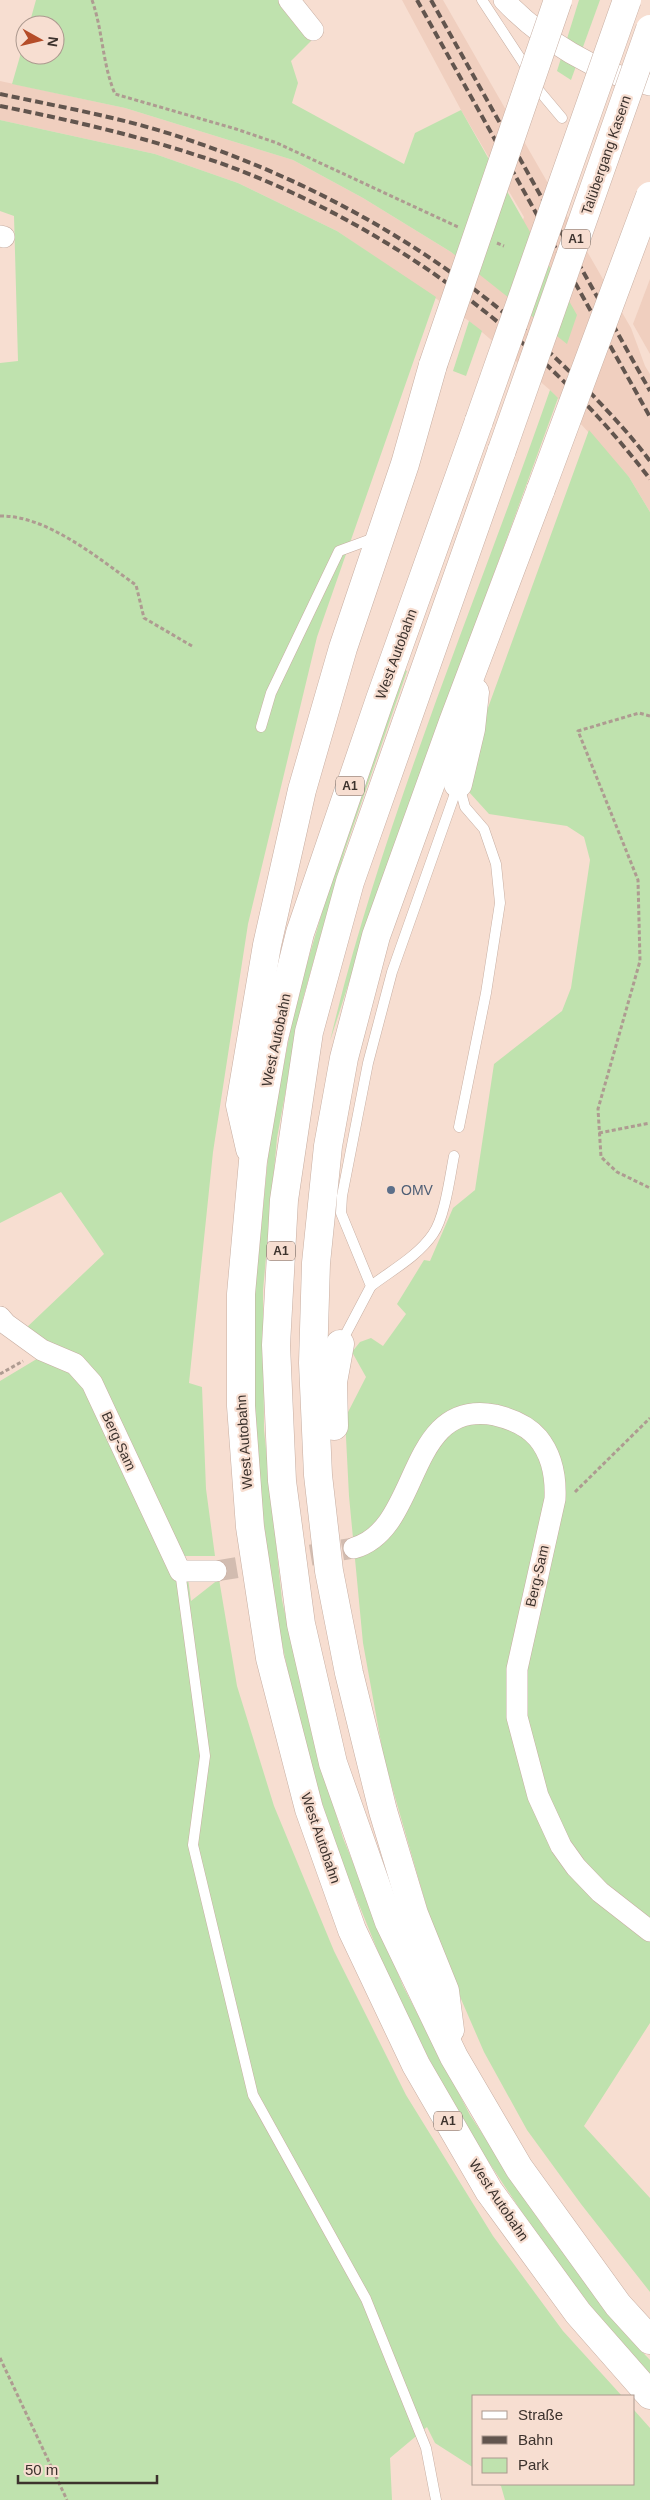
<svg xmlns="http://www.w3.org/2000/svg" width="650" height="2500" font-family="Arial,sans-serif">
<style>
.built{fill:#f0cfbf}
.green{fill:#bfe2ae}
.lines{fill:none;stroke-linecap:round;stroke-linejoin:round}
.street-tunnel{stroke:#d2bcb0;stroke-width:21;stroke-dasharray:21 11;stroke-linecap:butt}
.lane-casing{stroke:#c7aea2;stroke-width:11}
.street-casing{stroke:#c7aea2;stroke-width:22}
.highway-casing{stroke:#c7aea2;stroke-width:29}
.path{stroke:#ae9b91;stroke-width:3;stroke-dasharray:4 2.5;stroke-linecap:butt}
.lane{stroke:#fff;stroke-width:10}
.street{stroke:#fff;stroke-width:21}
.highway{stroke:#fff;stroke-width:28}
.rail{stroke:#62554e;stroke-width:4;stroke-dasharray:8 4;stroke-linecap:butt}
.highway-bridge-casing{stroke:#c7aea2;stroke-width:29;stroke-linecap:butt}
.highway-bridge{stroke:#fff;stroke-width:28}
.service-dot{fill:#5c6f8a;stroke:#f7ded1;stroke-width:2}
.labels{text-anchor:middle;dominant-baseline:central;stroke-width:4.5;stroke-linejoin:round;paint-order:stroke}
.shield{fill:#f7ded1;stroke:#74665e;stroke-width:1}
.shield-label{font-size:12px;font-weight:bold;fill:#3c322d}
.street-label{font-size:14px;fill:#3c322d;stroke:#f7ded1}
.service-label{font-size:14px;fill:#4e5e75;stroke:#f7ded1;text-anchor:start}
</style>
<rect width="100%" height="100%" fill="#f7ded1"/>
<!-- built -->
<g class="built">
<path d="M402 0H443L631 328 645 366 650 374V512L629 477 550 390 469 321 337 231 238 183 155 154 0 120V81L125 108 293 160 363 198 451 252 498 288 524 217 461 110Z"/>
<path d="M650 279V354L633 324Z"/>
</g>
<!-- green -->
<g class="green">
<path d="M36 0H279L311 41 291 61 298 83 292 103 404 164 415 133 461 110 577 315 567 344 451 252 363 198 293 160 125 108 12 84 25 39V55H55V25H29Z"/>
<path d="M579 0H600L571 80 557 71Z"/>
<path d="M0 120 155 154 238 183 337 231 436 297 317 637 248 924 213 1152 189 1383 202 1387 206 1489 215 1556H185L191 1601 219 1579 237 1686 274 1806 334 1951 406 2095 493 2236 563 2331 622 2396H474V2468L435 2443 427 2427 390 2458 392 2500H0V1381L40 1357 25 1329 104 1254 61 1192 0 1223V363L18 361 14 216 0 211Z"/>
<path d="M469 321 482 331 466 376 453 371Z"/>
<path d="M550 390 558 398 381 883 330 1041C383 818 475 606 550 390Z"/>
<path d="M589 430 629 477 650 512V2023L584 2126 650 2198V2292L581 2204 527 2130 484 2052 438 1946 384 1759 363 1643 349 1496 345 1418 366 1377 352 1352 360 1342 371 1338 383 1346 406 1314 397 1304 424 1260 430 1261 453 1208 475 1190 494 1064 562 1011 571 988 590 860 584 837 567 826 489 814 469 792 477 738Z"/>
<path d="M405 670 407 671 345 850 302 1002 277 1138 263 1290 264 1430 282 1600 309 1722 343 1838 403 1986 470 2115 545 2229 628 2337 650 2360V2377L618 2342 539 2238 459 2117 394 1991 334 1843 300 1728 275 1610 253 1437 255 1291 270 1137 296 1001 341 848Z"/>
<path d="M634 2410 650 2428V2500H505L501 2486 498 2484H634Z"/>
</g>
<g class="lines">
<!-- street-tunnel -->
<path class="street-tunnel" d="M216 1571 354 1548"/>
<!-- lane casing -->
<g class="lane-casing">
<g id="lane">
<path d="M482 0 524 64 536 87 562 118"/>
<path d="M261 727 271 693 339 551 377 537"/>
<path d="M459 785 465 807 484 829 496 864 500 903 486 993 459 1127"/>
<path d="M371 1286C392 1270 418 1256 433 1234 445 1217 450 1176 454 1156"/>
<path d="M341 1343 371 1286 341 1213 342 1196 368 1063 392 972 458 785"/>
<path d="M180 1571 205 1756 193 1845 253 2095 366 2299 426 2448 436 2500"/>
</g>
</g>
<!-- street casing -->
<g class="street-casing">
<g id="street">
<path d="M289 0 313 30"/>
<path d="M504 0C542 40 596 73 650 85"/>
<path d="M0 236 4 237"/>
<path d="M0 1317 6 1324 42 1350 75 1364 92 1383 180 1571H216"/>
<path d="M354 1548C422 1529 405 1398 495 1415 512 1419 527 1425 538 1438 552 1455 556 1478 555 1499L517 1669V1717L538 1796 561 1846 576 1867 600 1892 650 1931"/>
</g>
</g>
<!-- highway casing -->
<g class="highway-casing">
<g id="highway">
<path d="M479 421 380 699 300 933 274 1038 253 1161 241 1294V1406L250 1527 270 1658 309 1809 352 1930 416 2065 489 2191 578 2313 650 2395"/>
<path d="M502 450 350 882 309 1032 284 1200 276 1345 282 1481 301 1624 333 1763 389 1922 454 2057 519 2168 618 2305 650 2340"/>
<path d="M458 784 471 729 475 692"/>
<path d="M250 1149 240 1105 267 945 302 790 343 648 405 464 433 365"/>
<path d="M334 1426 333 1382 340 1344"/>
<path d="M450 2030 445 1991 414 1914 383 1811 349 1673 329 1571 318 1475 313 1363 316 1263 328 1146 344 1058 376 936 453 722 541 489"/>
</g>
</g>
<!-- path -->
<g class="path">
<path d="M92 0C103 31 102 63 115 94L236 129 277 143 458 227"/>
<path d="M497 243 504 246"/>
<path d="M0 516C47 515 99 559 136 585L144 618 192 646"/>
<path d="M650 716 639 713 578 731 638 880 640 961 598 1109 601 1157 617 1172 650 1188"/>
<path d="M599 1133 650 1123"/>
<path d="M0 1374 23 1361"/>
<path d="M575 1492 650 1418"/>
<path d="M0 2358 67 2500"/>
</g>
<!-- lane -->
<use href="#lane" class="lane"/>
<!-- street -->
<use href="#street" class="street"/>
<!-- highway -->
<use href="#highway" class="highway"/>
<!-- rail -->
<g class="rail">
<path d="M417 0 650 417"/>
<path d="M431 0 650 391"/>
<path d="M0 94C61 107 124 118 183 138 334 188 470 270 581 383 605 408 629 433 650 461"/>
<path d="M0 106C75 121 148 138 220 163 389 224 541 337 650 479"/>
</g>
<!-- highway-bridge casing -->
<g class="highway-bridge-casing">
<g id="highway-bridge">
<path d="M433 365 558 0"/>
<path d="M479 421 627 0"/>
<path d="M502 450 650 29"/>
<path d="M541 489 650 196"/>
</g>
</g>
<!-- highway-bridge -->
<use href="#highway-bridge" class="highway-bridge"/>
</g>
<!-- markers -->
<circle class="service-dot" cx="391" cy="1190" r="5"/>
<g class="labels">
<!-- shield labels -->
<g class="shield">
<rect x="562" y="229.5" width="28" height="19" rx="4"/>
<rect x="336" y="776.5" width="28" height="19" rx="4"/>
<rect x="267" y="1241.5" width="28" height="19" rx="4"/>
<rect x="434" y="2111.5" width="28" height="19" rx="4"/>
</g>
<g class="shield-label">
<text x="576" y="239">A1</text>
<text x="350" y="786">A1</text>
<text x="281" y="1251">A1</text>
<text x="448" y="2121">A1</text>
</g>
<!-- street labels -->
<g class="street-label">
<text transform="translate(606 155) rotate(-71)">Talübergang Kasern</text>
<text transform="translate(396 654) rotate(-70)">West Autobahn</text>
<text transform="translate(276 1040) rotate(-78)">West Autobahn</text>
<text transform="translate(119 1441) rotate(65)">Berg-Sam</text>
<text transform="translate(244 1442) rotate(-94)">West Autobahn</text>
<text transform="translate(537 1576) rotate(-77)">Berg-Sam</text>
<text transform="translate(321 1838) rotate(71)">West Autobahn</text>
<text transform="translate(499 2200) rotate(56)">West Autobahn</text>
</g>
<!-- service labels -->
<g class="service-label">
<text x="401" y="1190">OMV</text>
</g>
</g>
<!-- legend -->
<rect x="472" y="2395" width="162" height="90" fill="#f7ded1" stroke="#ac998f"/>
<rect x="482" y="2411" width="25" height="8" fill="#ffffff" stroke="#ac998f"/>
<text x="518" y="2420" font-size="15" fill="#3c322d">Straße</text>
<rect x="482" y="2436" width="25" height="8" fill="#62554e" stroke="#ac998f"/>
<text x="518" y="2445" font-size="15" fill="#3c322d">Bahn</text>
<rect x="482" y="2458" width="25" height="15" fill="#bfe2ae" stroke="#ac998f"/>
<text x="518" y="2470" font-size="15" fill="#3c322d">Park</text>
<!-- north arrow -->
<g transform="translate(40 40) rotate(98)"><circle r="24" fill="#f7ded1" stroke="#ac998f"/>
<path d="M0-4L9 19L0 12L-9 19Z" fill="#b54d29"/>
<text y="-8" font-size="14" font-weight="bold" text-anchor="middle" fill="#3c322d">N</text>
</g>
<!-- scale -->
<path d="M18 2475v8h139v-8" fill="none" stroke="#3c322d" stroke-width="2.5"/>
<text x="25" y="2475" font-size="15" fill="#3c322d" stroke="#f7ded1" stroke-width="4" paint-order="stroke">50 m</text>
</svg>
